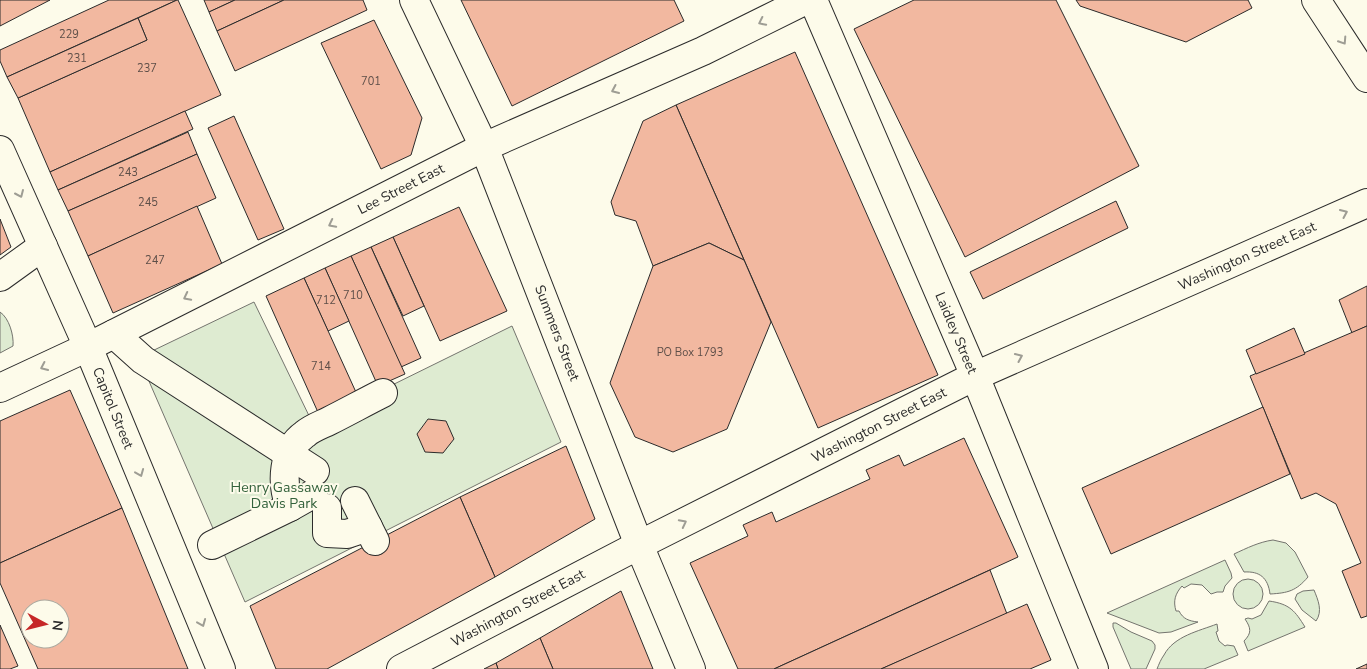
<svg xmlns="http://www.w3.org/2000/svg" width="1367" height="669" font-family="'Nunito Sans',sans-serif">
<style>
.green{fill:#deebd1;stroke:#74746e}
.building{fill:#f2b8a0;stroke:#2b2b2b;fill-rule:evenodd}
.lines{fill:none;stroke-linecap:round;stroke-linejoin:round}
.minor-casing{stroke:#2b2b2b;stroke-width:30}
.major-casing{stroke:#2b2b2b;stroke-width:30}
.minor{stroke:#fdfbea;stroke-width:28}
.major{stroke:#fdfbea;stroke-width:28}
.oneway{stroke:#9e9d94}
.labels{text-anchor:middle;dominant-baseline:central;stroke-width:4;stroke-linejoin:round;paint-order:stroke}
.number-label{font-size:11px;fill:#5d4e48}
.street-label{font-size:14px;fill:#2b2b2b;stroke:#fdfbea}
.park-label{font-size:14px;fill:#34623c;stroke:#fdfbea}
</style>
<rect width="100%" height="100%" fill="#fdfbea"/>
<!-- green -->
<g class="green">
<path d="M254 302 313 424 512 326 561 442 245 602 145 372 150 352Z"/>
<path d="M0 312C9 318 14 335 13 346L0 353Z"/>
<path d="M1273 540 1286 543 1295 552 1308 577C1296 591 1288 593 1270 594 1268 578 1260 571 1244 572L1234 554C1247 548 1259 542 1273 540Z"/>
<path d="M1225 560 1231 573 1232 578 1225 586 1223 592H1217L1211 594 1202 585 1191 584 1184 588 1182 586C1175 594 1173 601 1176 611H1179C1183 619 1189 621 1198 622L1171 632 1159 633 1107 613Z"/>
<circle cx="1248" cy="594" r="15"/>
<path d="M1314 590C1318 600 1323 611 1316 621L1302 610 1295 599 1297 594 1303 591Z"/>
<path d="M1269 601C1290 604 1295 611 1305 627L1248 651 1244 641C1252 633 1251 628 1245 619L1248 618 1252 619 1261 615Z"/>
<path d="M1113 623H1116L1131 632 1152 641 1155 645V649L1146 669H1131L1113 627Z"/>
<path d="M1217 624 1218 631 1216 632 1219 641 1225 646 1227 645 1234 646 1238 655 1204 669H1157C1159 664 1161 659 1164 655 1174 636 1199 631 1217 624Z"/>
</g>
<!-- building -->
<g class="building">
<path d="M0 0H50L0 26Z"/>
<path d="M109 0H177L7 77 0 61V50Z"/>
<path d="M177 0H178L221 95 50 172 18 98 147 40 138 18Z"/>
<path d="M204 0H235L209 12Z"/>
<path d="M235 0H284L217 31 209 12Z"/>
<path d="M284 0H363L367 10 235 71 217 31Z"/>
<path d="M461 0H674L684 21 512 106Z"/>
<path d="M914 0H1056L1139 166 965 257 854 29Z"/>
<path d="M1076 0H1248L1252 8 1186 42 1080 6Z"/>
<path d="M138 18 147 40 18 98 7 77Z"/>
<path d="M374 20 422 118 411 155 381 169 321 43Z"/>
<path d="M795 52 938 375 818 428 676 105Z"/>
<path d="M676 105 744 260 709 243 653 266 636 221 615 215 611 202 643 121Z"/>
<path d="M185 111 193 129 58 190 50 172Z"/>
<path d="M234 116 284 229 258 240 208 128Z"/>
<path d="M188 132 197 154 68 211 58 190Z"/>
<path d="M197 154 216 198 88 256 68 211Z"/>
<path d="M1116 201 1128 228 983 299 970 272Z"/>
<path d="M197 206 222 264 113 313 88 256Z"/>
<path d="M459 207 507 311 440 341 393 237Z"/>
<path d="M0 219 11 247 0 255Z"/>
<path d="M393 237 424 306 403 316 371 247Z"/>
<path d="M709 243 744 260 771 322 727 429 673 452 635 437 610 383 653 266Z"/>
<path d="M371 247 421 358 401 367 351 256Z"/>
<path d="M351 256 405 374 378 386 325 268Z"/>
<path d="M325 268 349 321 328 331 304 278Z"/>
<path d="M304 278 360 401 321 419 266 296Z"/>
<path d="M1367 286V326L1352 333 1339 300Z"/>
<path d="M1367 326V616L1361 618 1342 571 1361 563 1336 504 1316 493 1301 499 1250 376Z"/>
<path d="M1294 328 1305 354 1256 374 1246 350Z"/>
<path d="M70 390 122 508 0 563V421Z"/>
<path d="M1263 407 1290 474 1111 554 1082 488Z"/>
<path d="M428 419 446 421 454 439 443 453 425 452 417 434Z"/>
<path d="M964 438 1018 557 774 669H738L690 563 748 536 743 525 772 512 776 522 870 479 866 470 899 455 904 466Z"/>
<path d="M566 446 595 519 495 577 460 497Z"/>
<path d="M460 497 495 577 327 669H276L250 606Z"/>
<path d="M122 508 188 669H38L0 583V563ZM30 609H60V639H30Z"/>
<path d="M990 570 1007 614 881 669H774Z"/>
<path d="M621 591 653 669H553L540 638Z"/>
<path d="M1027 604 1051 660 1030 669H881Z"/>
<path d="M0 625 18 666 10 669H0Z"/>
<path d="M540 638 553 669H498L496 663Z"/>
<path d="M496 663 498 669H484Z"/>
<path d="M1367 664V669H1356Z"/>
</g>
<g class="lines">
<!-- minor casing -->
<g class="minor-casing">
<g id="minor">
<path d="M414 0 484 147 639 545 691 669"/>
<path d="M813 0 975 376 1094 669"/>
<path d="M1316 0 1367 78"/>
<path d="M0 150 88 347 221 669"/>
<path d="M0 277 43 246"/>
<path d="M114 334 143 360 315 471"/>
<path d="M355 501 375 541"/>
<path d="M290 507C281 483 282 450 305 434 312 428 321 425 329 421 347 412 365 402 383 393"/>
<path d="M327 508V533L347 534 368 527"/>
<path d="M212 545 290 507 313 494"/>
</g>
</g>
<!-- major casing -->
<g class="major-casing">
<g id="major">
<path d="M0 388 88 347 484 147 703 51 806 0"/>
<path d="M401 669 639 545 975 376 1367 203"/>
</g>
</g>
<!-- minor -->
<use href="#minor" class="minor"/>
<!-- major -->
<use href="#major" class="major"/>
</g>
<!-- one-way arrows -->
<defs><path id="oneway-chevron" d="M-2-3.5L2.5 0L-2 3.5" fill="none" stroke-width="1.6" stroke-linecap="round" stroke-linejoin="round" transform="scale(1.25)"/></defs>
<g class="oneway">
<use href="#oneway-chevron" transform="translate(762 22) rotate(154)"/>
<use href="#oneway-chevron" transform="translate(1343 41) rotate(57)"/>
<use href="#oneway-chevron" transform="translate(615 90) rotate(156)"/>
<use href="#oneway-chevron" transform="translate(20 194) rotate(66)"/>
<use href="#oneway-chevron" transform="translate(1344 213) rotate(-24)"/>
<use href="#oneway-chevron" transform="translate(332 224) rotate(153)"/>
<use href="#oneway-chevron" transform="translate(187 297) rotate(153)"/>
<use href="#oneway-chevron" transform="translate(1019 357) rotate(-24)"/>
<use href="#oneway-chevron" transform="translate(44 367) rotate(155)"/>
<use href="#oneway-chevron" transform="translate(140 473) rotate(68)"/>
<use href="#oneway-chevron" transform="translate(683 523) rotate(-27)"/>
<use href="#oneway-chevron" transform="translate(202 623) rotate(68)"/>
</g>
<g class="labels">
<!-- number labels -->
<g class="number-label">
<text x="69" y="34">229</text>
<text x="77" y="58">231</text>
<text x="147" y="68">237</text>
<text x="371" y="81">701</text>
<text x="128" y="172">243</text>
<text x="148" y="202">245</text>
<text x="155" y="260">247</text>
<text x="353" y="295">710</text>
<text x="326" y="300">712</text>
<text x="690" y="352">PO Box 1793</text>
<text x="321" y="366">714</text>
</g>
<!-- street labels -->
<g class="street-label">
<text transform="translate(401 189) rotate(-27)">Lee Street East</text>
<text transform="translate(1247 256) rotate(-24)">Washington Street East</text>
<text transform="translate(557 333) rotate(69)">Summers Street</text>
<text transform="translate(956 333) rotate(67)">Laidley Street</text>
<text transform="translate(113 408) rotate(68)">Capitol Street</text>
<text transform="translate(879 425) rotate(-27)">Washington Street East</text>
<text transform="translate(518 608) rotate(-28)">Washington Street East</text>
</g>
<!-- park labels -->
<g class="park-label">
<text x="284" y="487">Henry Gassaway<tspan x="284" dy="16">Davis Park</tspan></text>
</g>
</g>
<!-- north arrow -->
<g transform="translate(45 624) rotate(97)"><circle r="24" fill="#fdfbea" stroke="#a9a89e"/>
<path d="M0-4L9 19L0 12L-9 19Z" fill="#c62828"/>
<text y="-8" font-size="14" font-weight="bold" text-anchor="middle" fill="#2b2b2b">N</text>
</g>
</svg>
